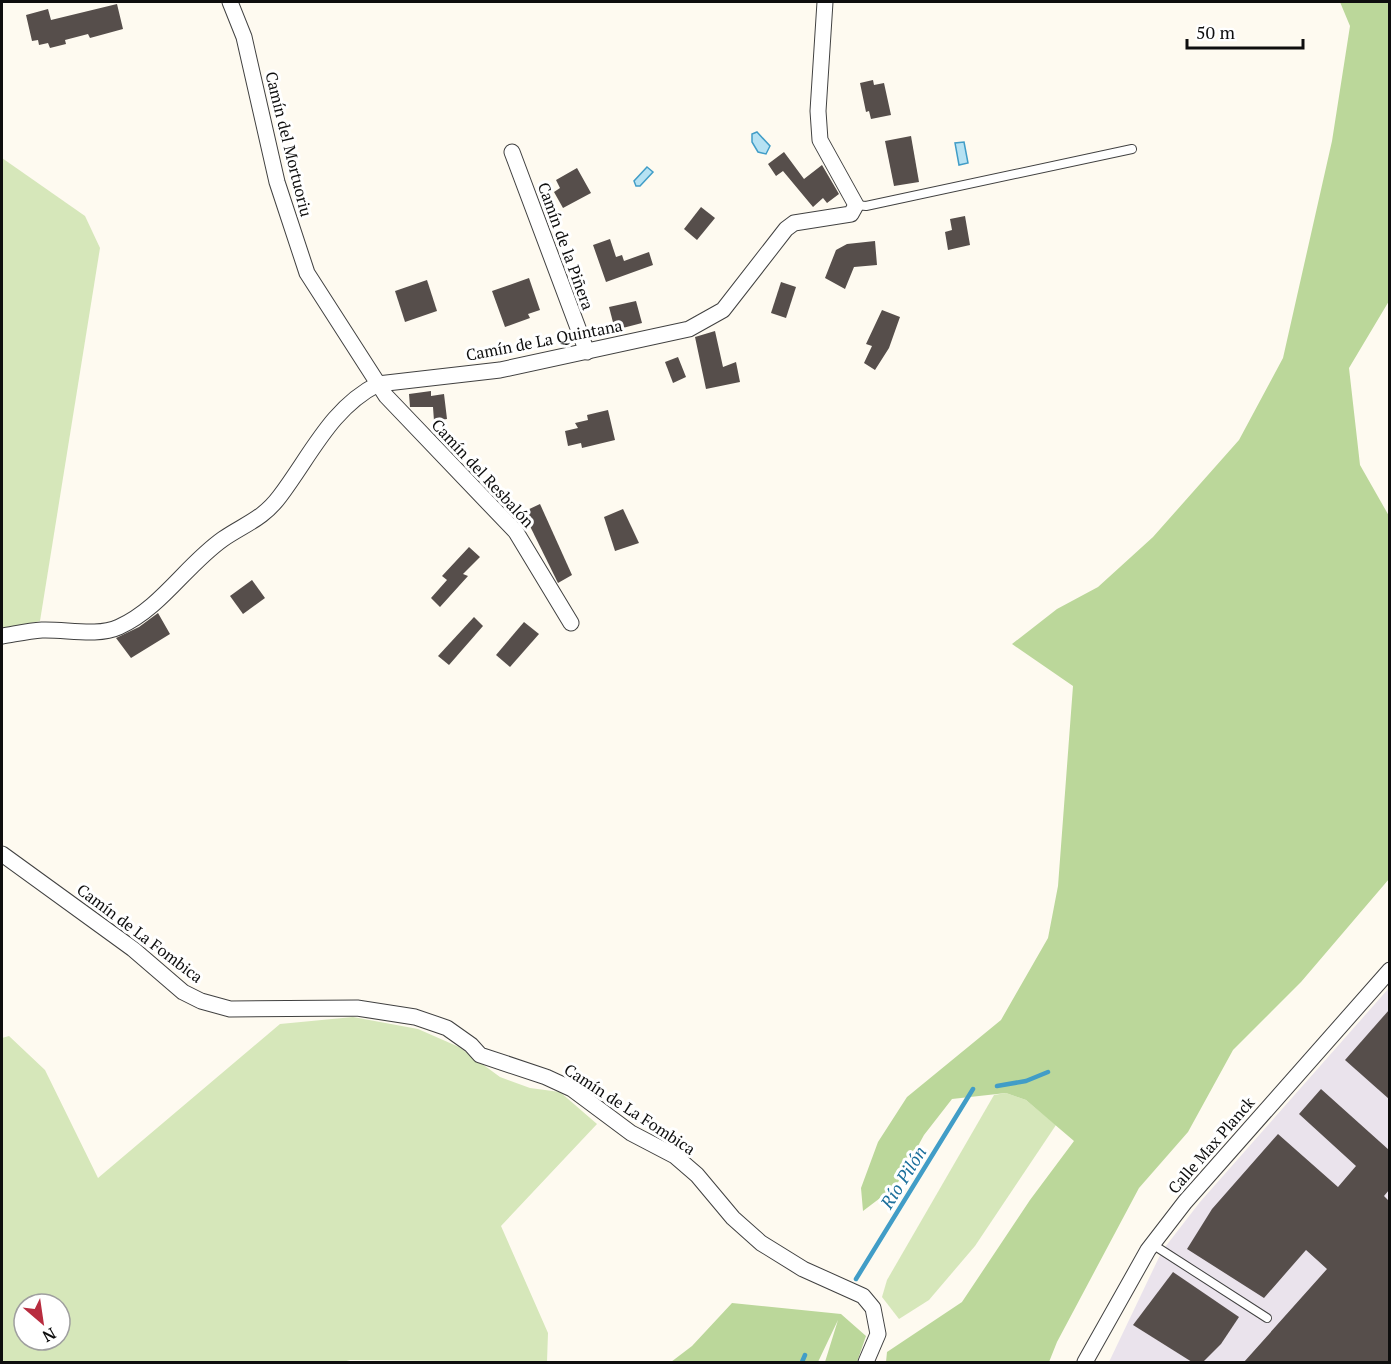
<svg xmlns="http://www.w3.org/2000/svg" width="1391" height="1364" font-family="'PT Serif',serif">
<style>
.industrial{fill:#eae3ec}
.green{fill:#d6e7ba;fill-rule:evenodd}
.forest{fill:#bbd79a}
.water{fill:#b6e2f3;stroke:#419dc7;stroke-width:1.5}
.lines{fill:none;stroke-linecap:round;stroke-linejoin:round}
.stream{stroke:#419dc7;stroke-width:4.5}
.building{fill:#564e4b}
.lane-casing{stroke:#414141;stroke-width:10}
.street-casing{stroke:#414141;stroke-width:17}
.lane{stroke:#fff;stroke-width:8}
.street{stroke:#fff;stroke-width:15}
.labels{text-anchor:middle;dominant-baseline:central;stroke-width:6;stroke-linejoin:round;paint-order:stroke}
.street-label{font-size:16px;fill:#0e0e0e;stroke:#fff}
.water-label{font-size:18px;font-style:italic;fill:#1c6f9b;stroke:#fff}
</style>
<rect width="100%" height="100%" fill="#fefaf0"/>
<!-- industrial -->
<path class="industrial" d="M1389 988V1362H1109L1162 1251 1200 1202Z"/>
<!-- green -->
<g class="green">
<path d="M2 158 85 216 100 248 40 621 2 630Z"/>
<path d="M353 1017 418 1029 459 1047 500 1077 530 1088 560 1092 597 1124 501 1226 548 1333 547 1362 350 1360 343 1362H2V1038L9 1036 45 1070 98 1178 280 1024ZM24 1304H60V1340H24Z"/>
<path d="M1006 1093 1026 1100 1056 1125 975 1246 929 1300 899 1319 882 1297 887 1280 994 1095Z"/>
</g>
<!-- forest -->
<g class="forest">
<path d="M1340 2H1389V301L1349 368 1360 465 1389 516V879L1301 982 1233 1050 1188 1132 1139 1188 1057 1342 1049 1362H886L887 1352 962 1302 1030 1200 1074 1141 1026 1100 1006 1093 952 1099 924 1135 896 1186 863 1211 861 1188 878 1142 907 1097 1001 1020 1048 938 1058 886 1073 686 1012 644 1057 609 1098 587 1153 537 1239 440 1283 358 1332 141 1350 26Z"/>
<path d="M732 1303 841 1314 866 1336 857 1362H825L838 1320 818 1362H671L692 1346Z"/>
</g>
<!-- water -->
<g class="water">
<path d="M757 132 770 146 766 154 758 152 752 142V134Z"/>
<path d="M964 142 968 163 959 165 955 143Z"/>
<path d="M647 167 653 172 640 186H636L634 181Z"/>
</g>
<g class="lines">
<!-- stream -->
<g class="stream">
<path d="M997 1086 1026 1081 1048 1072"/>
<path d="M856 1279 973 1089"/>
<path d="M802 1362 805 1355"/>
</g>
</g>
<!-- building -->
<g class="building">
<path d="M117 4 123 29 90 38 88 34 65 40 66 44 50 48 48 43 39 45 38 40 32 41 26 15 48 9 51 20Z"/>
<path d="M873 80 874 85 884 83 891 115 871 119 869 111 866 112 860 83Z"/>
<path d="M911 136 919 182 894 186 885 141Z"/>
<path d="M784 152 804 179 822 165 839 194 827 203 823 198 813 207 783 171 776 176 768 164Z"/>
<path d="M577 168 591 193 563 208 554 192 560 188 556 180Z"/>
<path d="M701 207 715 218 697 240 684 229Z"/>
<path d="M965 216 970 245 948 250 945 232 952 230 950 219Z"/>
<path d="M610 239 616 257 622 255 624 261 649 252 653 265 606 282 593 245Z"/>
<path d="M875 241 877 265 854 267 845 289 825 278 836 250 847 244Z"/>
<path d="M529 278 540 310 528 314 530 318 505 327 492 291Z"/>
<path d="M427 280 437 311 405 322 395 291Z"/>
<path d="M781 282 796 287 786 318 771 313Z"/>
<path d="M636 301 642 323 615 330 609 307Z"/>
<path d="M882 310 900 317 889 348 875 370 864 363 872 346 866 344Z"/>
<path d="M715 331 723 367 736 362 740 382 706 389 695 337Z"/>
<path d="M678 357 686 377 673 383 665 362Z"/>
<path d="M431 391V396L444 394 447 419 434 421 433 407H410L409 394Z"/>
<path d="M608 410 615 440 582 448 581 443 568 446 565 431 578 428 575 423 588 420 587 415Z"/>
<path d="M540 504 572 575 558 583 523 512Z"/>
<path d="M623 509 639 543 615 551 604 517Z"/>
<path d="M469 547 480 557 463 574 468 576 440 607 431 598 447 580 442 576Z"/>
<path d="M252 580 265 598 243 614 230 596Z"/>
<path d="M158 613 170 634 131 658 116 638 139 627Z"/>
<path d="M474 617 483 626 449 665 438 656Z"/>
<path d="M524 622 539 634 510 667 496 655Z"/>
<path d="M1389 1010V1099L1345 1060Z"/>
<path d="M1321 1089 1389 1150V1190L1384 1196 1389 1201V1362H1244L1327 1269 1306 1250 1264 1298 1187 1249 1212 1209 1278 1134 1338 1187 1356 1166 1299 1114Z"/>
<path d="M1173 1272 1239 1317 1221 1344 1203 1362H1192L1133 1325Z"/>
</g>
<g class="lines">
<!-- lane casing -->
<g class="lane-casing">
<g id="lane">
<path d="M856 205 866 206 1132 149"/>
<path d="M1152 1244 1267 1318"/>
</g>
</g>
<!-- street casing -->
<g class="street-casing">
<g id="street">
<path d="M230 2 244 37 277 182 307 273 386 396 516 532 571 623"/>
<path d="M512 152 587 352"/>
<path d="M2 636C15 634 28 631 42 630 66 629 97 637 119 627 161 608 186 565 223 539 245 524 263 519 280 496 311 455 331 408 378 384L500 370 689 329 723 310 786 229 794 223 851 214 856 205 820 140 818 111 825 2"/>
<path d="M2 854 133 949 183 992 201 1001 230 1009 357 1008 415 1017 447 1028 471 1045 480 1055 546 1077 572 1089 631 1133 675 1156 697 1175 733 1218 761 1243 803 1269 863 1296 873 1308 878 1334 866 1362"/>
<path d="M1085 1362 1148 1250 1185 1202 1390 970"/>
</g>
</g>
<!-- lane -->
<use href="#lane" class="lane"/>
<!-- street -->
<use href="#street" class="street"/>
</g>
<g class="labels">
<!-- street labels -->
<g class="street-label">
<text transform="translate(289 144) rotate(76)">Camín del Mortuoriu</text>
<text transform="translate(566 246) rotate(70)">Camín de la Piñera</text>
<text transform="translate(544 340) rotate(-11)">Camín de La Quintana</text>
<text transform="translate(483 473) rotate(47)">Camín del Resbalón</text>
<text transform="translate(140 933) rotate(37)">Camín de La Fombica</text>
<text transform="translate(630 1109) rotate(33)">Camín de La Fombica</text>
<text transform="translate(1211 1145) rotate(-49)">Calle Max Planck</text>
</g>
<!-- water labels -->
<g class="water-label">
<text transform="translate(903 1177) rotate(-58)">Río Pilón</text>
</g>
</g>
<!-- border -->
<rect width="1391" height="1364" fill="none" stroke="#0e0e0e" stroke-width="6"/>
<!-- north arrow -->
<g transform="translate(42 1322) rotate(151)"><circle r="28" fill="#ffffff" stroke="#9f9f9f" stroke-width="1.5"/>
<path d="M0-4.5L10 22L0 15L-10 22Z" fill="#b82c3f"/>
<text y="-9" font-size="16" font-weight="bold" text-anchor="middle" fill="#0e0e0e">N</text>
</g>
<!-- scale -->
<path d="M1187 39v9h116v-9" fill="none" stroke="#0e0e0e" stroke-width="3"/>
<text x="1196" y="39" font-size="18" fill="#0e0e0e" stroke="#ffffff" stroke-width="4.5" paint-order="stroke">50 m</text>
</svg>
